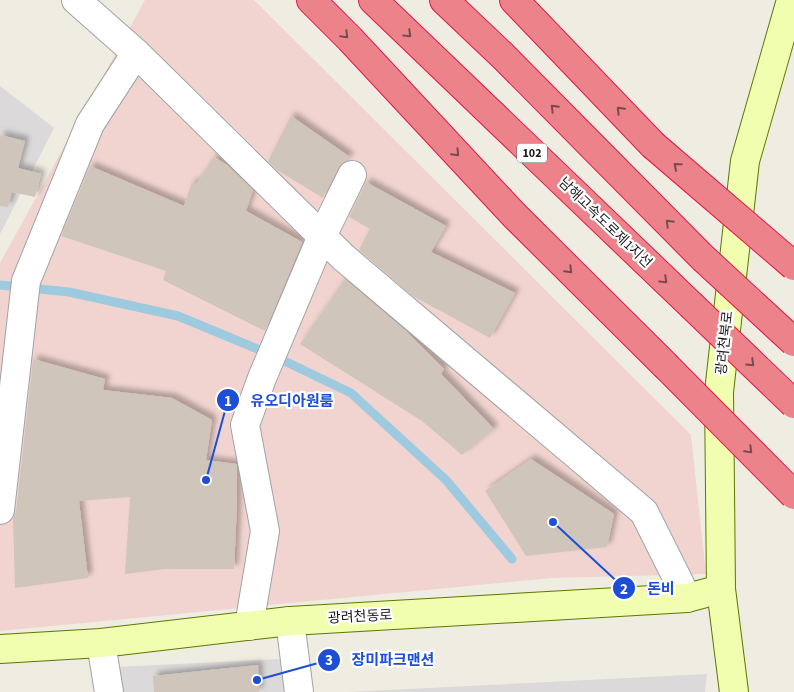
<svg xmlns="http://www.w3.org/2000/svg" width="794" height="692" font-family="'Source Sans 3','Noto Sans KR',sans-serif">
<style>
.residential{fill:#dbd9d9}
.commercial{fill:#f1d4cf}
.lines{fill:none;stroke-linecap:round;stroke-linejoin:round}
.stream{stroke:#9ecae0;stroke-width:9}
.building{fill:#cfc5ba;filter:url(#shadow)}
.street-casing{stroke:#a3a3a3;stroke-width:30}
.secondary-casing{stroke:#5d7700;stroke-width:30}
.highway-casing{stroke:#e31847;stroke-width:30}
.street{stroke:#fff;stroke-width:28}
.secondary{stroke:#f1feb0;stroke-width:28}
.highway{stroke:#ec838b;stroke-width:28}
.highway-bridge-casing{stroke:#e31847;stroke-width:30;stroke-linecap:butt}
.highway-bridge{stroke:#ec838b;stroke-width:28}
.oneway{stroke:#7a4a4e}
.labels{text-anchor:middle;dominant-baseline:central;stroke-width:4.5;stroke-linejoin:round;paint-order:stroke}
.shield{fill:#fff;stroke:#606060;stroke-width:1}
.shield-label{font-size:12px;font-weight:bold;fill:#1c1c1c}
.street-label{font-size:14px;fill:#1c1c1c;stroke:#fff}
.leader{fill:none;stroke:#1d4ed8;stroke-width:2}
.callout-dot{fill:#1d4ed8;stroke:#fff;stroke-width:2}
.mark-label{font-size:15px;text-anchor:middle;font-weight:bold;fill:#fff}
.callout-label{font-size:15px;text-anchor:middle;font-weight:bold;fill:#1d4ed8;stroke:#fff;stroke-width:4.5;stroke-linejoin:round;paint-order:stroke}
</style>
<defs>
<filter id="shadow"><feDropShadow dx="4.5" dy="-4.5" stdDeviation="2.5" flood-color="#0004"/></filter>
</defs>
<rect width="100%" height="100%" fill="#efece1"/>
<!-- residential -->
<g class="residential">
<path d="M0 86 54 128 0 234Z"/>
<path d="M280 659 284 692H121L115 667Z"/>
<path d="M707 674 705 692H349Z"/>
</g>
<!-- commercial -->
<path class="commercial" d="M145 0H254L691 435 706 574 551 578 0 631V263Z"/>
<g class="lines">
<!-- stream -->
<path class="stream" d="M0 285 69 292 178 316 272 355 351 393 446 480 512 559"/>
</g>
<!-- building -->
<g class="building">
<path d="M291 116 350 157 338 168 323 198 277 170 268 161Z"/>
<path d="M0 135 25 141 18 168 41 174 35 197 12 192 8 207 0 206Z"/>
<path d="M214 157 227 165 253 190 246 211 302 242 265 331 163 280 166 271 61 236 90 166 184 206 192 182 196 184Z"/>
<path d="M366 182 446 226 431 252 515 293 490 338 413 296 359 250 370 229 349 217Z"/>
<path d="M345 279 405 330 444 369 441 374 494 429 462 455 422 421 300 344Z"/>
<path d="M33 359 105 379 103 390 172 398 212 420 206 460 236 464 237 465V503L234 569H165L125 574 130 497 79 501 88 578 15 588 13 519 16 512Z"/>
<path d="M531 459 614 514 607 547 526 556 485 491Z"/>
<path d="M258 665 259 692H154L153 676Z"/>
</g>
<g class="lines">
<!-- street casing -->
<g class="street-casing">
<g id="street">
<path d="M76 0 136 53 343 257 644 512 687 598"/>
<path d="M0 510 26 281 90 124 136 53"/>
<path d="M290 621 299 692"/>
<path d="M249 626 265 531 245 425 262 378 322 236 352 175"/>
<path d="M101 643 109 692"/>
</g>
</g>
<!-- secondary casing -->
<g class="secondary-casing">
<g id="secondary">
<path d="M0 649 101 643 290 621 687 598 721 589"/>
<path d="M734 692 721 589 719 392 745 161 791 0"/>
</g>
</g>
<!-- highway casing -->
<g class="highway-casing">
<g id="highway">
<path d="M311 0 350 39 514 215 665 365"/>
<path d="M373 0 691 305"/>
<path d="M444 0 503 56 703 258"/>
<path d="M514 0 653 145"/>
</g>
</g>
<!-- street -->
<use href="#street" class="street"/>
<!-- secondary -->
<use href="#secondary" class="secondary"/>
<!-- highway -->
<use href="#highway" class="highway"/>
<!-- highway-bridge casing -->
<g class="highway-bridge-casing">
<g id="highway-bridge">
<path d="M653 145 794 266"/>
<path d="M703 258 794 342"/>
<path d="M691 305 794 404"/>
<path d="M665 365 794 495"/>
</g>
</g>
<!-- highway-bridge -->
<use href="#highway-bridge" class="highway-bridge"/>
</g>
<!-- one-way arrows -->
<defs><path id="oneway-chevron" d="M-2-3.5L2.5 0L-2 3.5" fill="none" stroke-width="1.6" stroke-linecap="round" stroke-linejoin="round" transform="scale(1.25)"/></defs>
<g class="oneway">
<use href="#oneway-chevron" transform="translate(408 34) rotate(44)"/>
<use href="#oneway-chevron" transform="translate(345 35) rotate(45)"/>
<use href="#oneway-chevron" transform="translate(554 108) rotate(-135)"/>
<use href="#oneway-chevron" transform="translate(620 110) rotate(-134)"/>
<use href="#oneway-chevron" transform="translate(456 153) rotate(47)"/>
<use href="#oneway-chevron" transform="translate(677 166) rotate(-139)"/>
<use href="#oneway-chevron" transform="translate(669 223) rotate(-135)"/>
<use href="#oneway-chevron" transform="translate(569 270) rotate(45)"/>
<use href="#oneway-chevron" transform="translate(664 280) rotate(44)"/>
<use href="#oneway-chevron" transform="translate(751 363) rotate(44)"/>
<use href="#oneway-chevron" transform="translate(749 450) rotate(45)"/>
</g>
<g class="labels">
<!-- shield labels -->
<rect class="shield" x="517" y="143.5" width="30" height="19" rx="4"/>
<g class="shield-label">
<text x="532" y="153">102</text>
</g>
<!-- street labels -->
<g class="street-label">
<text transform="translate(605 223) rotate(44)">남해고속도로제1지선</text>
<text transform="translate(725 343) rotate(-84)">광려천북로</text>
<text transform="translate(360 617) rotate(-3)">광려천동로</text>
</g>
</g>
<!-- callouts -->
<path class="leader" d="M206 480L228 400M553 522L624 588M257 680L329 660"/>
<g class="callout-dot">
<circle cx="206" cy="480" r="5"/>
<circle cx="553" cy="522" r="5"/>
<circle cx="257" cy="680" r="5"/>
<circle cx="228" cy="400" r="12"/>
<circle cx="624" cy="588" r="12"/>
<circle cx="329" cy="660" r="12"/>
</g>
<g class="mark-label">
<text x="228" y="406">1</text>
<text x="624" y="594">2</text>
<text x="329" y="665">3</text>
</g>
<g class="callout-label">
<text x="292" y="406">유오디아원룸</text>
<text x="661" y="594">돈비</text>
<text x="393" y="665">장미파크맨션</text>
</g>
</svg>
